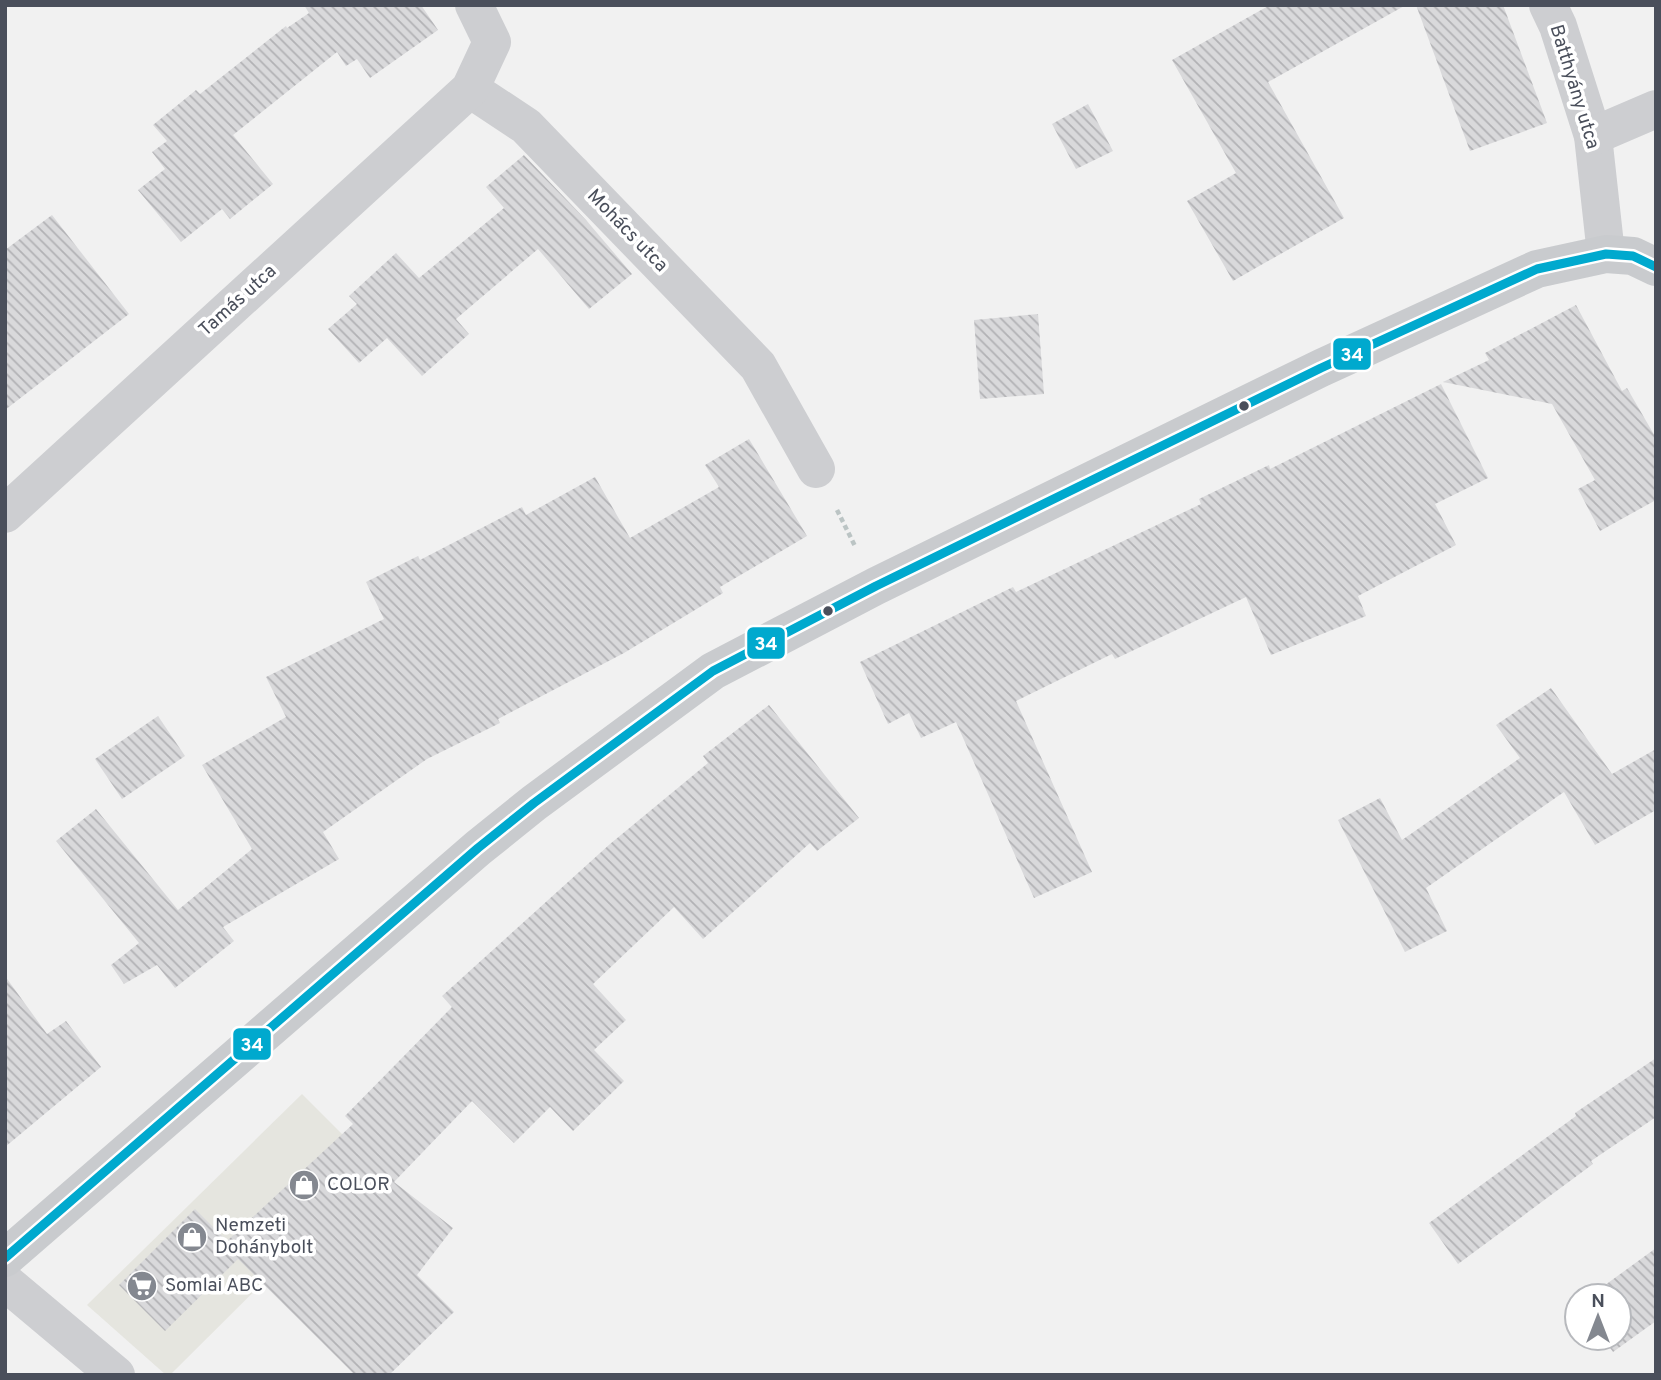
<svg xmlns="http://www.w3.org/2000/svg" width="1661" height="1380" font-family="Overpass,sans-serif">
<style>
.commercial{fill:#e5e5df}
.building{fill:url(#building-back-hatch)}
.lines{fill:none;stroke-linecap:round;stroke-linejoin:round}
.path{stroke:#bbc4c4;stroke-width:4.5;stroke-dasharray:5 3.5;stroke-linecap:butt}
.street{stroke:#cdced1;stroke-width:38}
.primary{stroke:#c9cbce;stroke-width:38}
.bus-1-casing{stroke:#fff;stroke-width:14}
.bus-1{stroke:#00a9ce;stroke-width:9}
.bus-dot{fill:#4a4f5b;stroke:#fff;stroke-width:2.5}
.labels{text-anchor:middle;dominant-baseline:central;stroke-width:7;stroke-linejoin:round;paint-order:stroke}
.street-label{font-size:19px;fill:#4a4f5b;stroke:#fff}
.poi-label{font-size:19px;fill:#4a4f5b;stroke:#fff;text-anchor:start}
.line-badge{stroke:#fff;stroke-width:2.5}
.badge-label{font-size:19px;text-anchor:middle;font-weight:bold;fill:#fff}
</style>
<defs>
<pattern id="building-back-hatch" width="6" height="6" patternUnits="userSpaceOnUse" patternTransform="scale(1.75)"><rect width="6" height="6" fill="#d9d9db"/><path d="M-1 5l2 2M0 0l6 6M5-1l2 2" fill="none" stroke="#b2b2b5"/></pattern>
</defs>
<rect width="100%" height="100%" fill="#f1f1f1"/>
<!-- commercial -->
<path class="commercial" d="M302 1094 377 1169 170 1375H166L87 1305Z"/>
<!-- building -->
<g class="building">
<path d="M304 5H421L438 30 370 78 357 59 346 66 337 52 233 135 273 184 230 219 222 209 181 242 138 190 165 169 152 152 167 141 153 125 196 90 200 94 286 26 287 28 309 13Z"/>
<path d="M1270 5H1406L1268 82 1344 218 1233 281 1187 201 1236 173 1172 60Z"/>
<path d="M1416 5H1503L1547 123 1470 151Z"/>
<path d="M1088 104 1113 151 1076 169 1052 124Z"/>
<path d="M524 155 586 220 632 274 589 309 538 249 456 319 469 334 422 376 387 338 359 363 328 329 357 304 349 296 396 253 419 278 504 208 486 187Z"/>
<path d="M52 215 129 314 5 410V250Z"/>
<path d="M1576 305 1622 391 1627 388 1656 438V500L1600 531 1578 489 1595 480 1552 404 1443 382 1489 360 1485 353Z"/>
<path d="M1038 314 1044 394 980 399 974 320Z"/>
<path d="M1441 384 1488 478 1435 504 1456 545 1358 596 1366 616 1271 655 1246 597 1115 659 1112 654 1016 701 1092 872 1034 898 956 722 921 738 909 713 888 724 860 662 1013 587 1016 592 1201 504 1199 499 1269 465 1270 469Z"/>
<path d="M749 439 807 536 720 587 723 593 624 653 498 719 500 723 427 759 323 832 339 859 223 927 234 941 175 988 157 965 124 984 111 965 139 943 56 841 96 809 178 910 252 849 202 765 286 717 266 677 384 619 366 582 418 556 420 560 522 507 526 515 595 477 630 538 719 487 705 465Z"/>
<path d="M1551 688 1612 774 1656 749V810L1595 845 1564 792 1426 888 1447 931 1405 952 1338 820 1380 798 1402 840 1520 758 1496 725Z"/>
<path d="M769 705 859 818 817 851 810 843 703 939 674 907 593 984 626 1020 594 1050 624 1081 573 1131 550 1107 514 1143 472 1101 394 1182 453 1228 417 1275 454 1312 389 1375H355L238 1259 165 1331 119 1285 195 1209 227 1241 353 1124 345 1116 452 1007 442 996 610 844 708 763 703 756Z"/>
<path d="M158 716 185 756 122 799 95 759Z"/>
<path d="M5 976 47 1034 66 1021 101 1067 5 1147Z"/>
<path d="M1656 1058V1117L1591 1161 1593 1164 1458 1264 1429 1223 1576 1116 1575 1113Z"/>
<path d="M1656 1248V1321L1613 1352 1603 1338H1619V1296H1590Z"/>
</g>
<g class="lines">
<!-- path -->
<path class="path" d="M837 510 855 546"/>
<!-- street -->
<g class="street">
<path d="M1548 5 1558 26 1593 136 1606 254"/>
<path d="M470 89 526 126 758 366 816 469"/>
<path d="M1593 136 1656 109"/>
<path d="M5 514 470 89 492 42 474 5"/>
<path d="M5 1282 116 1375"/>
</g>
<!-- primary -->
<path class="primary" d="M5 1258 478 848 534 803 713 671 876 586 1321 368 1537 269 1606 254 1633 256 1656 267"/>
<!-- bus-1 casing -->
<g class="bus-1-casing">
<path id="bus-1" d="M5 1258 478 848 534 803 713 671 876 586 1321 368 1537 269 1606 254 1633 256 1656 267"/>
</g>
<!-- bus-1 -->
<use href="#bus-1" class="bus-1"/>
</g>
<!-- icons -->
<defs>
<g id="shop-disc" transform="scale(1.575)"><circle r="9.5" fill="#848890" stroke="#fff"/><path d="M-5-2.5h2.3a2.7 3.5 0 0 1 5.4 0H5L5.5 6h-11ZM-1.5-2.5h3a1.5 2.3 0 0 0-3 0Z" fill="#fff"/></g>
<g id="supermarket-disc" transform="scale(1.575)"><circle r="9.5" fill="#848890" stroke="#fff"/><path d="M-6-5.5h2.5l.6 2H6L4.5 2H-2.5L-4.4-4H-6ZM-1.5 3.2a1.3 1.3 0 1 0 .1 0ZM3 3.2a1.3 1.3 0 1 0 .1 0Z" fill="#fff"/></g>
</defs>
<g fill-rule="evenodd">
<use href="#shop-disc" x="304" y="1185"/>
<use href="#shop-disc" x="192" y="1237"/>
<use href="#supermarket-disc" x="142" y="1286"/>
</g>
<!-- markers -->
<g class="bus-dot">
<circle cx="1244" cy="406" r="6"/>
<circle cx="828" cy="611" r="6"/>
</g>
<g class="labels">
<!-- street labels -->
<g class="street-label">
<text transform="translate(1574 87) rotate(73)">Batthyány utca</text>
<text transform="translate(627 231) rotate(46)">Mohács utca</text>
<text transform="translate(238 301) rotate(-42)">Tamás utca</text>
</g>
<!-- poi labels -->
<g class="poi-label">
<text x="327" y="1185">COLOR</text>
<text x="215" y="1226">Nemzeti<tspan x="215" dy="22">Dohánybolt</tspan></text>
<text x="165" y="1286">Somlai ABC</text>
</g>
</g>
<g class="line-badge">
<rect x="1332" y="337" width="40" height="34" rx="7" fill="#00a9ce"/>
<rect x="746" y="626" width="40" height="34" rx="7" fill="#00a9ce"/>
<rect x="232" y="1027" width="40" height="34" rx="7" fill="#00a9ce"/>
</g>
<g class="badge-label">
<text x="1352" y="361">34</text>
<text x="766" y="650">34</text>
<text x="252" y="1051">34</text>
</g>
<!-- border -->
<rect width="1661" height="1380" fill="none" stroke="#4a4f5b" stroke-width="14"/>
<!-- north arrow -->
<g transform="translate(1598 1317)"><circle r="33" fill="#ffffff" stroke="#b7b9bd" stroke-width="2"/>
<path d="M0-5L12 26L0 18L-12 26Z" fill="#848890"/>
<text y="-10" font-size="19" font-weight="bold" text-anchor="middle" fill="#4a4f5b">N</text>
</g>
</svg>
